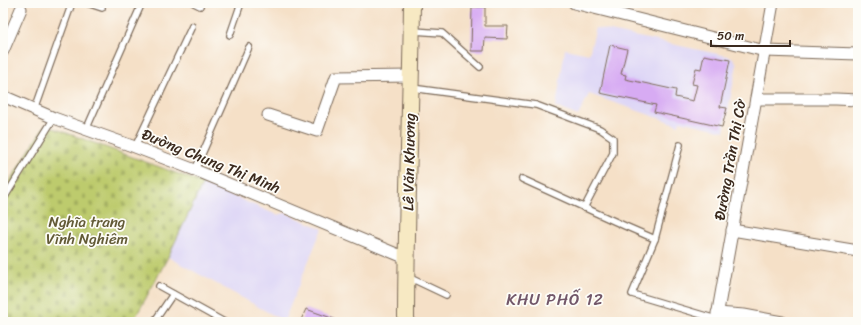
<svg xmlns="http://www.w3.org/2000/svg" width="861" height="325" font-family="Sriracha,sans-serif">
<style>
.built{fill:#ddd5f6}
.cemetery{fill:url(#cemetery-stones);stroke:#7c7a46}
.building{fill:#d7abf3}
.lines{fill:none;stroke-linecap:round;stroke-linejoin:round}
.service-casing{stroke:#7c6a59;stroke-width:8}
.minor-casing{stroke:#7c6a59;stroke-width:13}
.secondary-casing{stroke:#7c6a59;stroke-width:18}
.service{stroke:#fff;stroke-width:5.5}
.minor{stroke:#fff;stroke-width:11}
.secondary{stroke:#f7e9c3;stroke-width:16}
.labels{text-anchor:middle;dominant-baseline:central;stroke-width:3.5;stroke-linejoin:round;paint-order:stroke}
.street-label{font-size:15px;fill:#3b2a1e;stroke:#fdfcf7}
.park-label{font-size:15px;fill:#625a36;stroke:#fdfcf7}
.neighbourhood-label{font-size:16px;letter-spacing:1px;fill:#725769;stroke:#fdfcf7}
</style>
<defs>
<pattern id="cemetery-stones" width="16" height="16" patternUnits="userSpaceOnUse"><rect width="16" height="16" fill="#bdcb6d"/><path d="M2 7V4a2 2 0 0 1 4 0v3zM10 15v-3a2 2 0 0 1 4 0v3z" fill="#a3ae5e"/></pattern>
</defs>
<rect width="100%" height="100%" fill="#fdfcf7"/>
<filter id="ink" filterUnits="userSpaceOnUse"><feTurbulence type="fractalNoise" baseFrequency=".025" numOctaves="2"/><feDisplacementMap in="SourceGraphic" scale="8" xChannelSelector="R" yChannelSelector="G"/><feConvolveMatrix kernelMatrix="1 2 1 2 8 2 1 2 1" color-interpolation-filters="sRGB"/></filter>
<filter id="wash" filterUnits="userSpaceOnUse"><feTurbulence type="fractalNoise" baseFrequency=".012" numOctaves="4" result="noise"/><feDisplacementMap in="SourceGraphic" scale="16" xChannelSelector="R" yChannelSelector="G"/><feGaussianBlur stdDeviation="0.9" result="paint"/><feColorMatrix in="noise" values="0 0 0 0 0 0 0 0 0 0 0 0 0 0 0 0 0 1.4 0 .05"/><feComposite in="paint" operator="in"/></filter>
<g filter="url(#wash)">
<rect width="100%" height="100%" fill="#f5e0c7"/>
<!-- built -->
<g class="built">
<path d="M596 28 732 57 737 64 724 131 680 121 679 125 589 94 578 116 556 107 565 49 589 54Z"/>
<path d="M203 183 277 215 286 213 323 229 320 233 284 321 168 257Z"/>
</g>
<!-- cemetery -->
<path class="cemetery" d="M45 125 203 183 168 257 133 322H3V192Z"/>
<g id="blocks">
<!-- building -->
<g class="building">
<path d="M472 7H485V26H508L507 39 485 38 484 51H471Z"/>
<path d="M610 45 627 49 621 74 626 75 625 79 676 90 675 97 693 101 697 85 692 84 696 68 701 69 704 55 730 60 720 107 727 108 722 127 654 112 656 105 600 93Z"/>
<path d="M306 309 340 321 339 322H300Z"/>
</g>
</g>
</g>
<g filter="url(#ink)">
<use href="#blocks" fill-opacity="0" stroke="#7c6a59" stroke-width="1"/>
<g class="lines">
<!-- service casing -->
<g class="service-casing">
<g id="service">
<path d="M87 3 102 8"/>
<path d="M194 3 200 6"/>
<path d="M414 31 442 33 480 67"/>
<path d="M230 35 241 3"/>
<path d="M412 88 536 105 600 129 613 138V153L584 208"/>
<path d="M34 110 72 3"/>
<path d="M86 130 142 3"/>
<path d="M135 147 192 26"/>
<path d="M195 170 249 47"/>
<path d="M522 179 625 226 655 239 632 294 716 319"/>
<path d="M3 200 54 118"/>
<path d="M655 239 680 145"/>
<path d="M408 277 446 295"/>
<path d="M159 286 224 322"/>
<path d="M154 322 173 294"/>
</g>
</g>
<!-- minor casing -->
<g class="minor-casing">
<g id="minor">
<path d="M574 3 765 51 858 54"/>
<path d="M3 51 21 9"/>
<path d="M3 96 54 118 135 147 195 170 406 258"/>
<path d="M756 99H836L858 100"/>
<path d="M268 115 317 131 336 77 411 76"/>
<path d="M732 230 858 251"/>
<path d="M717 313 744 315 782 322"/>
<path d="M716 322 773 3"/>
</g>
</g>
<!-- secondary casing -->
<g class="secondary-casing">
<path id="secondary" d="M406 322C406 216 411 109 412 3"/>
</g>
<!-- service -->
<use href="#service" class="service"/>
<!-- minor -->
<use href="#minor" class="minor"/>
<!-- secondary -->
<use href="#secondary" class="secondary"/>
</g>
</g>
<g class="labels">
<!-- street labels -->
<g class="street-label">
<text transform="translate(730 160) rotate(-80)">Đường Trần Thị Cờ</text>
<text transform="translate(211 161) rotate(22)">Đường Chung Thị Minh</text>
<text transform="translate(409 162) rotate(-89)">Lê Văn Khương</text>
</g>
<!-- park labels -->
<g class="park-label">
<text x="87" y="222">Nghĩa trang<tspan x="87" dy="17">Vĩnh Nghiêm</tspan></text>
</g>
<!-- neighbourhood labels -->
<g class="neighbourhood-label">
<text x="555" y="299">KHU PHỐ 12</text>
</g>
</g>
<!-- margin -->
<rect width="861" height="325" fill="none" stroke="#fdfcf7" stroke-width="16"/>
<!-- scale -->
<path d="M711 40v6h79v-6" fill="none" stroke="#3b2a1e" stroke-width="2"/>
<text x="717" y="40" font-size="12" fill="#3b2a1e" stroke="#fdfcf7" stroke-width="3" paint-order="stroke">50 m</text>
</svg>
